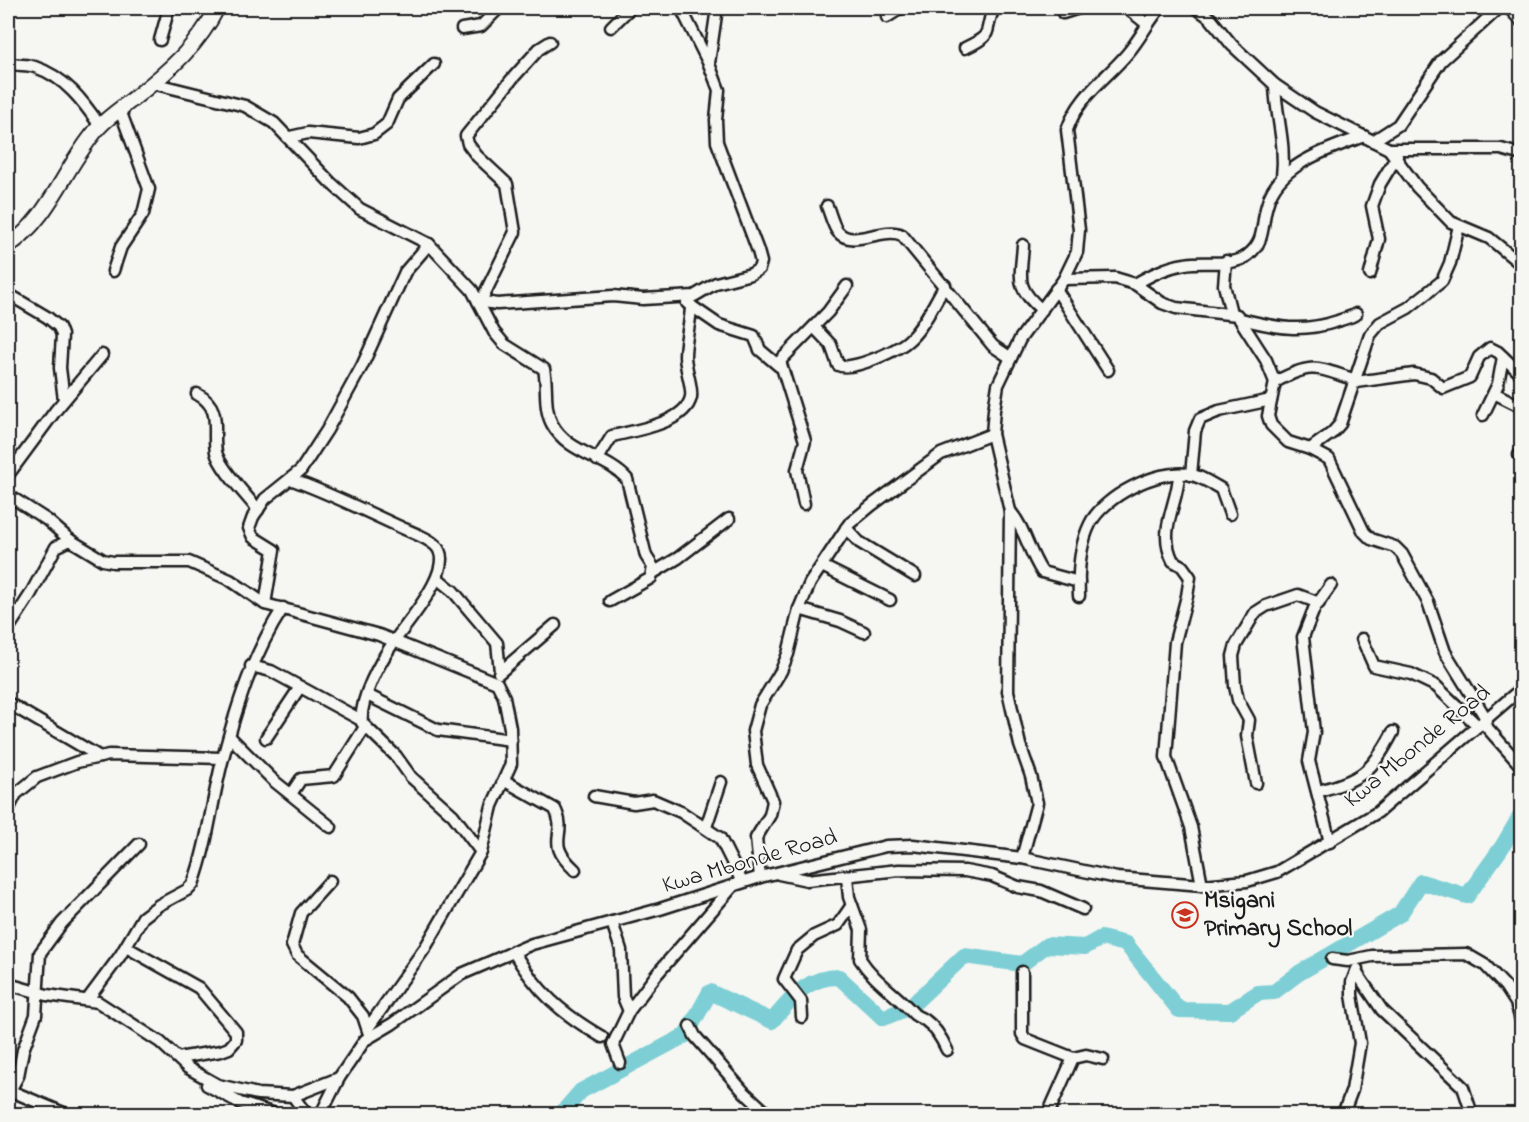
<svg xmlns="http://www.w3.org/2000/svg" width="1529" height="1122" font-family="'Indie Flower',sans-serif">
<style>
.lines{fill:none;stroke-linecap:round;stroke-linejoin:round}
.river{stroke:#7ecfd5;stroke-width:16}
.minor-casing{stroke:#1c1c1c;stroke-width:15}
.tertiary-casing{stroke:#1c1c1c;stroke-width:18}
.minor{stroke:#f6f6f2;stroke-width:10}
.tertiary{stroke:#f6f6f2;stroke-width:14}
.labels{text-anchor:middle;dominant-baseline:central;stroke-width:4.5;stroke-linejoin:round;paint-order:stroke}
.street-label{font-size:24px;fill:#1c1c1c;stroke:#f6f6f2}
.poi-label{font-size:24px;font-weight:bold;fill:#1c1c1c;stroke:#f6f6f2;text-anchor:start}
</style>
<rect width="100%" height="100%" fill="#f6f6f2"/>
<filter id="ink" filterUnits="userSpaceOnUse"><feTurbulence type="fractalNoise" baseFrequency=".0167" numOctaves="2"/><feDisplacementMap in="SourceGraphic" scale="12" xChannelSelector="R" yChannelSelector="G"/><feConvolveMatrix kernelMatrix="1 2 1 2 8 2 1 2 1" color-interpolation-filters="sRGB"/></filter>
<g filter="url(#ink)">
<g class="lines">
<!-- river -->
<path class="river" d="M561 1114 581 1091 686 1035 710 992 772 1021C792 998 806 977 839 977L883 1018 910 1007 964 956 1022 964 1047 945 1085 947 1101 938 1126 944 1179 1010 1230 1011 1258 993 1274 992 1299 973 1400 914 1421 882 1467 896 1502 847 1522 813"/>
<!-- minor casing -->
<g class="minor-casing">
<g id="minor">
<path d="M1127 8 1147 24"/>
<path d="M1196 8 1210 18 1232 45 1275 85 1315 112 1389 149 1417 187 1451 222 1489 238 1522 265"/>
<path d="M1509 8 1522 22"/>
<path d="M1063 13 1079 8"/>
<path d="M887 17 901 8"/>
<path d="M611 27 630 8"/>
<path d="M462 29 481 26 499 8"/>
<path d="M160 40 169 8"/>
<path d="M965 48C997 33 982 34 994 8"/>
<path d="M8 63C17 66 27 64 35 67 65 77 83 101 100 126"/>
<path d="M709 63 717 8"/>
<path d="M152 83 245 106 274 123 330 182 360 209 429 244 472 290 494 332 504 344 544 369C548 387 543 407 552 424 568 454 606 456 627 479L646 556 653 567 651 578 610 601"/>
<path d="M1275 85C1276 118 1286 142 1282 177"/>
<path d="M290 137 308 133 359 138 374 134 387 124 398 99 434 64"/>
<path d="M1373 141 1398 125 1441 61 1499 8"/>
<path d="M1389 149H1501L1522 155"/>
<path d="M827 206C830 213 833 226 838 232 853 249 883 226 902 235L993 346 1011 358"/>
<path d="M1023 245C1021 278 1014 287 1042 310"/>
<path d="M1226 261 1224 285 1231 313"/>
<path d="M113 271 121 247 143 214 149 189 120 110"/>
<path d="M1370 274 1379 239 1372 206 1380 184 1397 156"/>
<path d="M1064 279 1115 278 1135 284 1162 303 1176 308 1237 315 1266 360 1275 382 1268 416 1271 425 1288 442 1310 449 1329 459 1364 532 1371 539 1395 547 1402 554 1428 602 1445 652 1487 720"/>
<path d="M1135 284C1151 275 1166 267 1185 264 1204 260 1233 268 1248 255 1266 241 1261 224 1267 205 1277 164 1329 149 1364 136"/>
<path d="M1056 289 1108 370"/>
<path d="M8 294 47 317 59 327 62 335 60 368 64 400"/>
<path d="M478 301 497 304 613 296 643 299 694 296 716 283 751 274 759 269 761 262 758 251 717 142 716 120 719 90 709 64 681 8"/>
<path d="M481 301 515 232 507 184 477 156 468 144 466 136 512 79 539 49 550 42"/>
<path d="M687 303 719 325 754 336 760 350 779 366"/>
<path d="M1241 319C1277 328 1302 333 1338 321 1345 318 1350 318 1356 314"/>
<path d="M814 327 831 345 838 365C851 372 899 350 910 339 924 326 935 302 945 285"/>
<path d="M1275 382C1314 361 1317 368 1356 380"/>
<path d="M1356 382 1414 374 1431 378 1443 388 1470 377 1479 357 1490 348 1498 352 1522 375"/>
<path d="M1494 393 1522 407"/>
<path d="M197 394C223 408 212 429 216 452 219 467 248 497 258 510"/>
<path d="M1483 415 1498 384 1503 357"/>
<path d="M1310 449 1332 433 1340 424 1370 335 1380 323 1408 308 1442 281 1450 263 1459 226"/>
<path d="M1519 455 1522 451"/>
<path d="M597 460 612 436C634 431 686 423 691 397 693 388 685 368 685 356 685 339 691 322 691 305"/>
<path d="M8 475 56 410 102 355"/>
<path d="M1179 475C1178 504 1157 530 1173 561L1182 566 1190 577 1187 596 1175 642 1166 757 1191 827 1202 885"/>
<path d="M1191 475 1195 431 1200 419 1219 411 1271 400"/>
<path d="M290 479C327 492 363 510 398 526 410 532 425 536 435 545 459 566 404 626 393 643 380 662 359 699 362 723L396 756 411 777 453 815 481 852"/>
<path d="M8 495 47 520 70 540"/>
<path d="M804 504 797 470 805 441 780 361 828 312 847 286"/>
<path d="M1010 511C1025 528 1028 551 1042 572L1079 582"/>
<path d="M846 528 859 542 915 576"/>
<path d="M822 566 890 600"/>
<path d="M653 573 678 558 729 519"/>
<path d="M437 578 453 591 497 643 500 671"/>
<path d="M1079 596C1078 573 1079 546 1090 524 1103 497 1157 469 1188 474 1200 476 1211 483 1221 489L1230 514"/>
<path d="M265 604 274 550 253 537 249 528 253 517 265 499 301 470 327 430 362 366 405 272 429 244"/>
<path d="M799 609 840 621 864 632"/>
<path d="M8 629 30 595 56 547 70 540 103 560 113 562H189L230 580 265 604 379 635 497 683 504 697 510 728 511 764 492 806 481 852 425 948 368 1028"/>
<path d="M1362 639 1374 666 1411 674 1436 686 1478 726"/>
<path d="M251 666 271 671 361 720"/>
<path d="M499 673 555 625"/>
<path d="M367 695 438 730 511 740"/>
<path d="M8 703 100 757"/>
<path d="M1483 723 1522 767"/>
<path d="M230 737 274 781 331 827"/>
<path d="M266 738 300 687"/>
<path d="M505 781 555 809C569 837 543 840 575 870"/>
<path d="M1256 783 1247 736 1249 720 1238 700 1235 686 1233 656 1236 645 1255 613 1266 606 1298 595 1319 603"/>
<path d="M1318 791C1361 780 1372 772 1393 732"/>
<path d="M291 794 301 779 334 776 365 727"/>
<path d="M594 796 634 803 653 800 681 812 720 838 742 882"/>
<path d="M8 810 16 794 37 777 77 762 109 755 223 758"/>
<path d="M706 827 721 782"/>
<path d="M1330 842 1309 761 1314 732 1303 637 1314 609 1331 585"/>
<path d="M1022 858 1037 803 1031 776 1020 745 1008 691 1010 511 992 434 994 410 998 385 1020 339 1064 279 1077 252 1079 230 1067 130C1079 95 1105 80 1127 54 1140 39 1148 22 1160 8"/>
<path d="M779 874 807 880 899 870 965 871 992 876 1018 887 1041 891 1083 909"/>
<path d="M760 877 756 838 770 815 773 801 757 765 753 731 760 705 781 671 788 654 799 609 810 583 849 524 872 505 941 454 992 434"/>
<path d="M847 877 849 897 861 930 860 959C874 981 896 994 913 1013 915 1016 921 1018 925 1020 935 1027 942 1039 947 1050"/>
<path d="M330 881 301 913 292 945 297 955 348 997 363 1016 369 1034"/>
<path d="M612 922 621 950 623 997 629 1011"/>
<path d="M126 947 199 988 236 1032V1040L229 1048 221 1051 178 1058"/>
<path d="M513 951C537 992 561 1013 602 1037"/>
<path d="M1332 959 1348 961 1372 956 1466 954 1485 965 1505 986 1516 1003 1522 1024"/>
<path d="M1022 972V1034L1025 1039 1073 1058"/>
<path d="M1356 972 1382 1010 1463 1087 1470 1108 1469 1114"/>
<path d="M8 984 47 995 98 1002 160 1042 188 1068 218 1085 258 1094 293 1096 339 1078"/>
<path d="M88 999 120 956 143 917 159 905 187 890 193 884C208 844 212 799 223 758 237 705 253 654 283 608"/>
<path d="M802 1017 801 1001 784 979 797 950 814 936 838 925 852 905"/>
<path d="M690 1026 695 1036 743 1091 768 1114"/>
<path d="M620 1063 613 1044 629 1011 657 974 734 885"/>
<path d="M207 1085 240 1103 275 1114"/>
<path d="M11 1091 66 1114"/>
<path d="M8 1094 18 1076 23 1050 36 1015 40 953 62 923 139 844"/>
<path d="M293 1096 306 1114"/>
<path d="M321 1114 339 1078 365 1040 392 1024 462 974 532 944 660 909 760 877 886 846 913 845 1022 858 1117 878 1202 885 1247 881 1277 872 1378 812 1522 688"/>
<path d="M1048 1114 1073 1058 1086 1055 1103 1059"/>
<path d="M1343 1114 1352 1090 1360 1043 1352 995V982L1357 969"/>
</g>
</g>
<!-- tertiary casing -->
<g class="tertiary-casing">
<path id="tertiary" d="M8 246C51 217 65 165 99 127 110 115 125 106 138 95 170 70 199 44 217 8"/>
</g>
<!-- minor -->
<use href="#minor" class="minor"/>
<!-- tertiary -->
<use href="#tertiary" class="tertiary"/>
</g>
</g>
<!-- icons -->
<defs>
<g id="school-ring" transform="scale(1.35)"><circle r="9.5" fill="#f6f6f2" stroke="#c8321e" stroke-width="1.5"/><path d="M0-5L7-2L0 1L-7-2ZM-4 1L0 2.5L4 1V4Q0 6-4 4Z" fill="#c8321e"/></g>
</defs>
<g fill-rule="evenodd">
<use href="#school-ring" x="1185" y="915"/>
</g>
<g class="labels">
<!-- street labels -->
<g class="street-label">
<text transform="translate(1418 747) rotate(-39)">Kwa Mbonde Road</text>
<text transform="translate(750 862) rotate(-16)">Kwa Mbonde Road</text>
</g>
<!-- poi labels -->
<g class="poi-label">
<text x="1204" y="901">Msigani<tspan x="1204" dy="28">Primary School</tspan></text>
</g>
</g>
<!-- margin -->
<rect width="1529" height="1122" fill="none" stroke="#f6f6f2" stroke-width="30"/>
<rect x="15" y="15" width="1499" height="1092" fill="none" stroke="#1c1c1c" stroke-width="2" filter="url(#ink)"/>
</svg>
